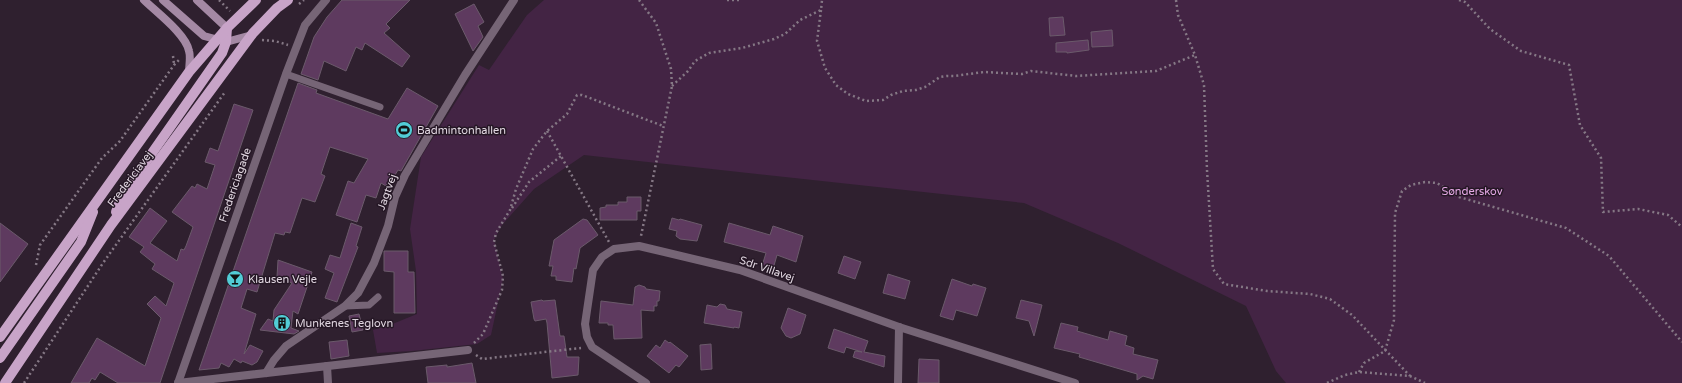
<svg xmlns="http://www.w3.org/2000/svg" width="1682" height="383" font-family="'Varela Round',sans-serif">
<style>
.green{fill:#432444}
.building{fill:#5e3a5f;stroke:#6b5a6b}
.lines{fill:none;stroke-linecap:round;stroke-linejoin:round}
.path{stroke:#857885;stroke-width:2.5;stroke-dasharray:2 3;stroke-linecap:butt}
.lane{stroke:#766576;stroke-width:7}
.street{stroke:#766576;stroke-width:8}
.secondary{stroke:#a489a4;stroke-width:8}
.primary{stroke:#c8a4c8;stroke-width:10}
.labels{text-anchor:middle;dominant-baseline:central;stroke-width:3;stroke-linejoin:round;paint-order:stroke}
.poi-label{font-size:11px;fill:#e0d6e0;stroke:#251725;text-anchor:start}
.street-label{font-size:11px;fill:#e0d6e0;stroke:#251725}
.park-label{font-size:11px;fill:#e6aae7;stroke:#251725}
</style>
<rect width="100%" height="100%" fill="#2f202f"/>
<!-- green -->
<path class="green" d="M544 0H1682V383H1286L1276 371 1246 306 1118 243 1024 203 584 155 534 189 502 225 494 240 503 279 491 335 477 344 412 351 377 353 373 330 390 325 417 314 416 271 410 229 421 157 479 65 489 70 527 15Z"/>
<!-- building -->
<g class="building">
<path d="M342 0H410L386 24 390 28 384 33 410 56 402 67 365 43 362 50 356 47 346 71 324 61 318 80 301 74 314 37 327 17Z"/>
<path d="M474 4 484 22 478 26 483 37 473 51 455 14Z"/>
<path d="M1063 17 1065 35 1050 36 1049 18Z"/>
<path d="M1112 30 1113 46 1092 47 1091 32Z"/>
<path d="M1088 40 1089 50 1067 53V52H1056V43Z"/>
<path d="M298 83 317 90 316 93 388 119 407 88 438 106 401 171 398 170 389 185 387 184 386 186 381 183 376 198 366 195 357 222 336 215 348 181 354 183 368 159 330 147 321 174 325 176 315 202 302 198 290 233 285 232 284 235 275 233 257 292 247 289 241 308 256 314 244 354 250 345 263 351 257 362 252 365 242 361 241 363 234 359 229 367 221 363 219 368 199 370Z"/>
<path d="M234 104 253 110 160 383H118L100 372 95 380 92 378 89 383H71L97 338 145 366 161 318 147 304 155 296 166 306 174 283 152 269 155 264 140 252 144 247 129 237 150 208 167 221 150 243 177 261 181 249 184 250 186 246 193 227 172 212 192 186 195 188 197 184 207 189 215 165 205 162 210 148 218 151Z"/>
<path d="M627 197H641V211H637V220H600V208L606 207V205H618V202H627Z"/>
<path d="M672 218 679 220 680 219 702 225 697 241 680 239 676 236 677 231 669 229Z"/>
<path d="M583 219 587 220 598 235 580 248 576 269 574 268 572 282 556 280V276H551L553 266H549L554 240Z"/>
<path d="M0 223 28 244 0 282Z"/>
<path d="M351 223 362 227 356 246 358 247 337 302 325 298 334 273 325 269 330 255 340 258Z"/>
<path d="M729 223 770 235 773 226 803 236 796 262 777 255 773 269 762 266 766 253 724 242Z"/>
<path d="M384 251H408V272H414L415 313H394V272L384 271Z"/>
<path d="M844 256 861 262 855 279 838 273Z"/>
<path d="M278 260 312 272 298 314 293 311 291 328 299 331 294 334 260 330 268 319 273 321 274 310 292 283 277 277Z"/>
<path d="M888 274 910 281 905 299 883 293Z"/>
<path d="M952 279 972 286 973 284 986 288 977 316 956 310 953 320 940 316Z"/>
<path d="M639 285 645 287 646 289 660 291 659 301H657V306H654V311L641 310 642 338 614 339 613 325H608V323H599L601 301 633 305 635 287Z"/>
<path d="M542 300 543 301 555 300 560 336H564L567 357H579L578 375 552 378 547 323 546 319 535 321 534 319 531 302Z"/>
<path d="M1021 300 1042 305 1034 336 1029 321 1016 318Z"/>
<path d="M720 304 725 305 727 309 742 312 739 328 734 327V328L704 323 707 305 717 307Z"/>
<path d="M788 308 806 315 800 334 791 338 786 336 781 328Z"/>
<path d="M359 314 363 330 352 332 349 316Z"/>
<path d="M1061 323 1078 327 1077 331 1108 340 1110 331 1127 336 1125 345 1134 348 1133 354 1158 360 1153 379 1143 376 1137 380V374L1079 357 1080 354 1054 348Z"/>
<path d="M834 329 868 341 864 352 885 356 884 367 853 357 855 351 862 352 846 347 844 353 828 348Z"/>
<path d="M347 340 349 356 331 359 329 342Z"/>
<path d="M665 340 669 343 670 342 688 356 679 367 676 365 669 373 647 356 656 345 660 348Z"/>
<path d="M711 344 712 369 701 370 700 345Z"/>
<path d="M919 359 939 360V383H918Z"/>
<path d="M472 363 476 383H428L426 367 447 365V367Z"/>
</g>
<g class="lines">
<!-- path -->
<g class="path">
<path d="M219 0 230 11"/>
<path d="M639 0 656 23 671 69 672 86 641 236"/>
<path d="M727 0H742"/>
<path d="M1176 0 1178 15 1195 55 1204 85 1207 170 1213 269 1224 284 1267 291 1310 294 1330 299 1352 315 1410 376"/>
<path d="M1459 0 1465 2 1490 29 1521 51 1569 65 1580 125 1601 158 1603 212 1638 209 1668 215 1682 227"/>
<path d="M299 4 304 0"/>
<path d="M821 10 817 41 825 68 836 85 848 94 866 101 883 100 891 95 903 91 916 90 925 87 940 77 947 76H954L984 72 1022 74 1031 71 1076 76 1156 71 1195 55"/>
<path d="M262 40 275 41 288 45"/>
<path d="M173 56 174 64"/>
<path d="M672 86 688 71 695 61 709 53 742 48 774 39 785 34 800 20 821 10 822 0"/>
<path d="M547 131 609 242"/>
<path d="M512 208 529 182 561 156"/>
<path d="M36 265 40 245 102 158 120 141 174 65 179 60"/>
<path d="M474 343 483 334 502 290 503 276 494 242 496 233 510 210 516 189 533 149 547 131 567 114 577 95H582L663 126"/>
<path d="M476 355 482 359 581 348"/>
<path d="M1359 372 1364 363 1385 351 1394 320 1395 213 1402 191 1411 185 1425 182 1437 183 1459 197 1566 228 1609 256 1682 342"/>
<path d="M24 383 103 263 225 92"/>
<path d="M1327 383 1345 375 1359 372 1410 376 1425 383"/>
</g>
<!-- lane -->
<g class="lane">
<path d="M286 74 380 107"/>
<path d="M345 306 369 305 378 297"/>
</g>
<!-- street -->
<g class="street">
<path d="M327 366 328 383"/>
<path d="M266 373 274 360 286 346 345 306 358 293 374 263 388 226 395 197 405 175 465 75 514 0"/>
<path d="M178 383 286 74 305 25 326 0"/>
<path d="M178 383 468 350"/>
<path d="M646 383 592 347 587 337 585 324 593 270 602 257 614 249 639 246 740 270 899 327 1075 383"/>
<path d="M898 383 899 327"/>
</g>
<!-- secondary -->
<g class="secondary">
<path d="M144 0C156 12 186 34 189 51 191 57 189 66 189 72"/>
<path d="M163 0 204 36 226 42 252 35"/>
<path d="M197 0 227 28"/>
</g>
<!-- primary -->
<g class="primary">
<path d="M116 212 122 196 222 53 226 42 227 28"/>
<path d="M0 337 189 72 227 28 256 0"/>
<path d="M0 358 81 242 93 212"/>
<path d="M5 383 111 225 253 33 277 8 288 0"/>
</g>
</g>
<!-- icons -->
<defs>
<g id="stadium-disc" transform="scale(0.9)"><circle r="9.5" fill="#52ccd6" stroke="#251725"/><path d="M0-5a6.5 5 0 1 0 0 10a6.5 5 0 1 0 0-10ZM-3.5-1.8h7v3.6h-7Z" fill="#111"/></g>
<g id="bar-disc" transform="scale(0.9)"><circle r="9.5" fill="#52ccd6" stroke="#251725"/><path d="M-6-5H6L.8 .8V4.5H3.5V6h-7V4.5H-.8V.8Z" fill="#111"/></g>
<g id="building-disc" transform="scale(0.9)"><circle r="9.5" fill="#52ccd6" stroke="#251725"/><path d="M-4-6H4V6H1V3H-1V6H-4ZM-2.5-4.3h1.7v1.8h-1.7ZM.8-4.3h1.7v1.8H.8ZM-2.5-1h1.7V.8h-1.7ZM.8-1h1.7V.8H.8Z" fill="#111"/></g>
</defs>
<g fill-rule="evenodd">
<use href="#stadium-disc" x="404" y="130"/>
<use href="#bar-disc" x="235" y="279"/>
<use href="#building-disc" x="282" y="323"/>
</g>
<g class="labels">
<!-- poi labels -->
<g class="poi-label">
<text x="417" y="130">Badmintonhallen</text>
<text x="248" y="279">Klausen Vejle</text>
<text x="295" y="323">Munkenes Teglovn</text>
</g>
<!-- street labels -->
<g class="street-label">
<text transform="translate(130 179) rotate(-53)">Fredericiavej</text>
<text transform="translate(235 185) rotate(-71)">Fredericiagade</text>
<text transform="translate(387 192) rotate(-70)">Jagtvej</text>
<text transform="translate(767 269) rotate(19)">Sdr Villavej</text>
</g>
<!-- park labels -->
<g class="park-label">
<text x="1472" y="191">Sønderskov</text>
</g>
</g>
</svg>
